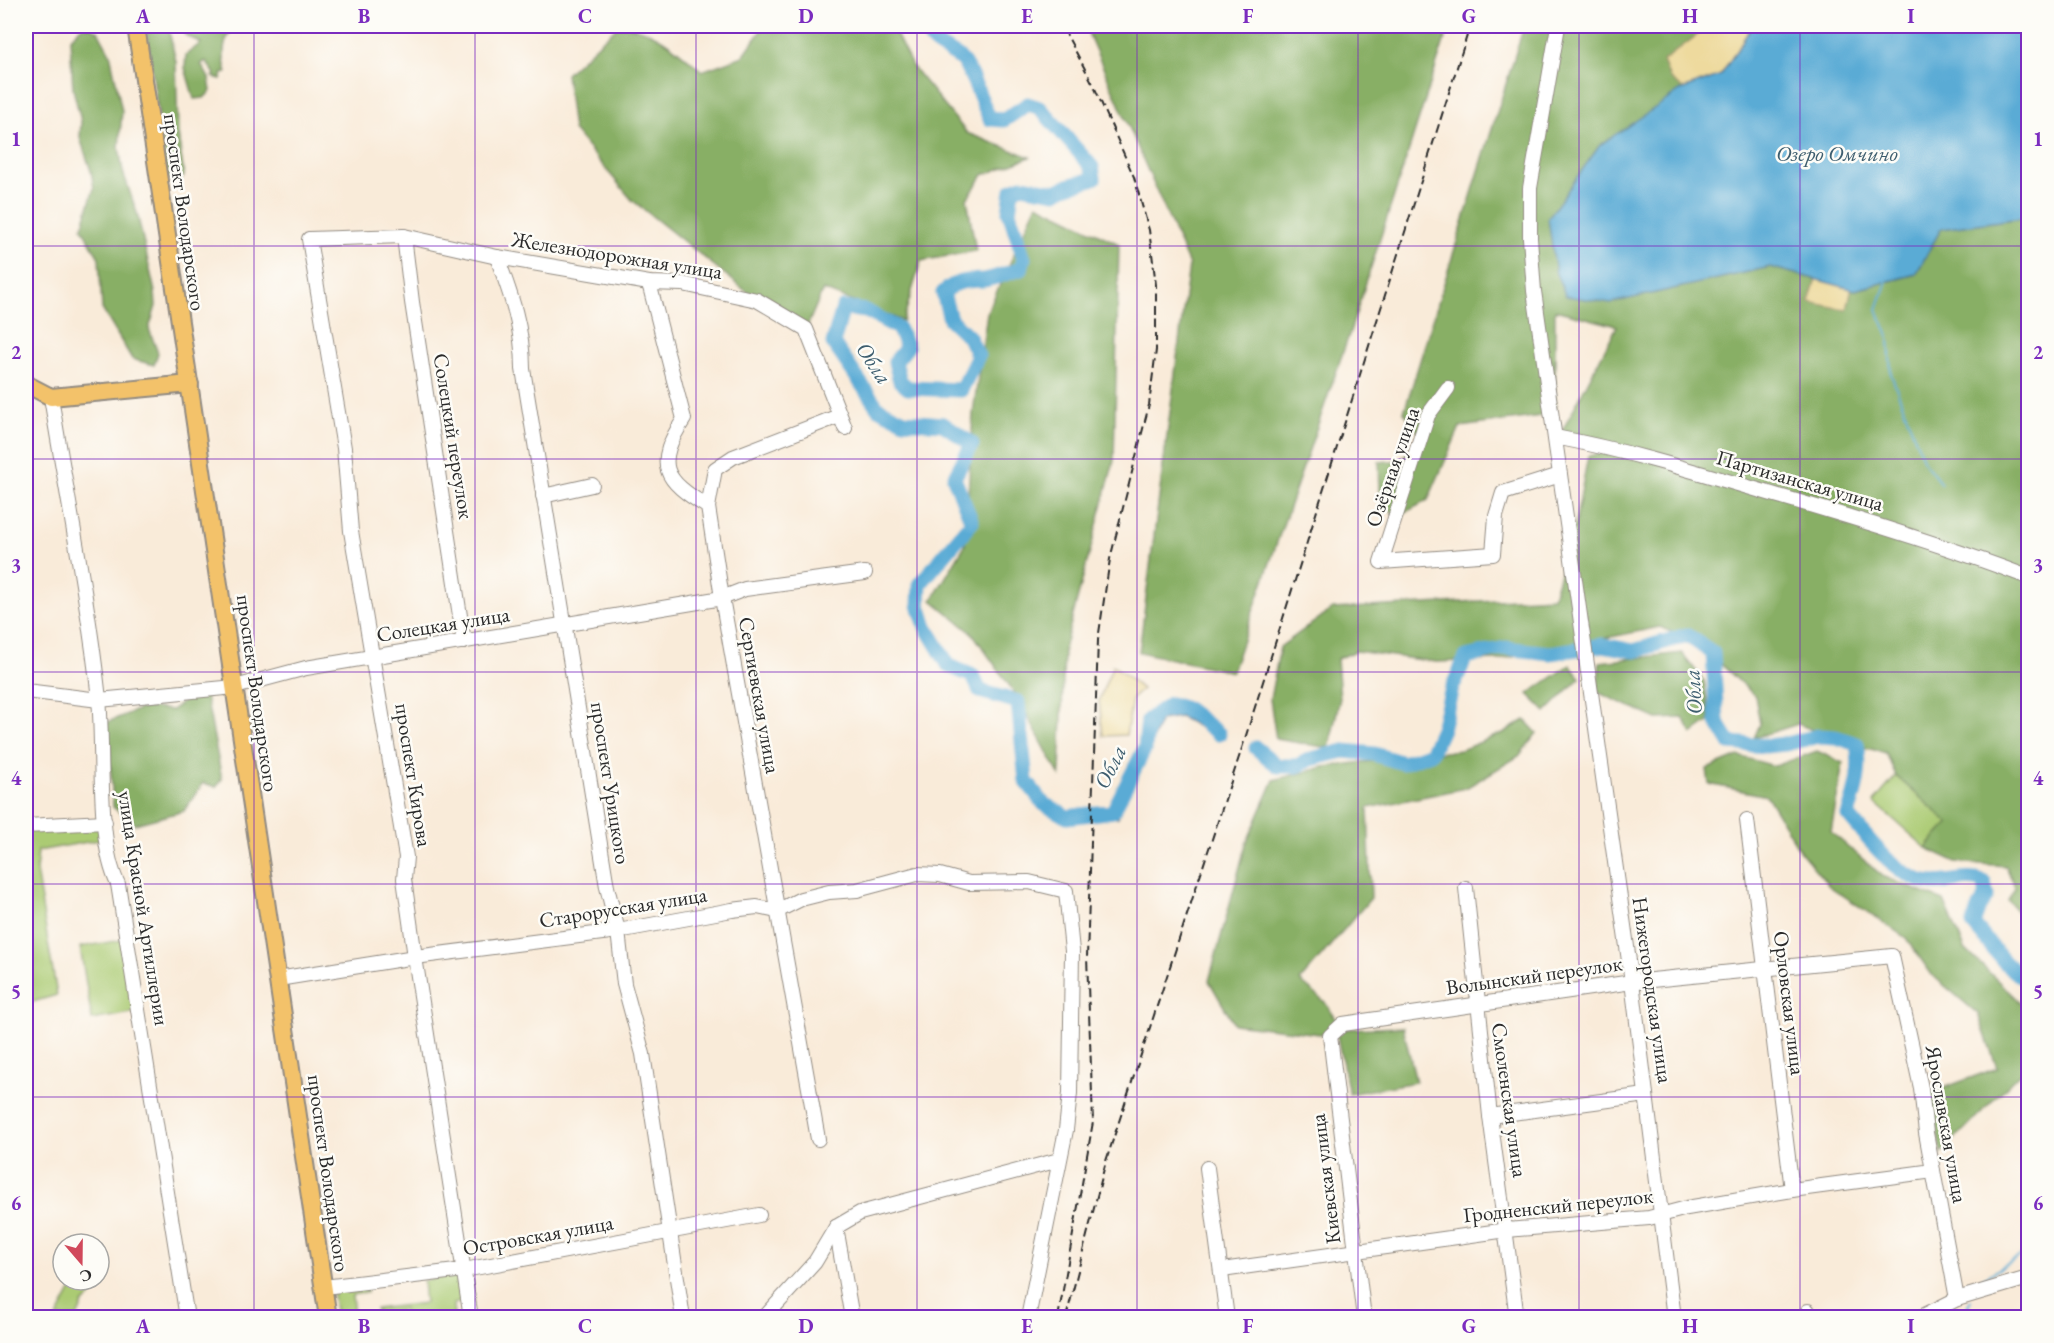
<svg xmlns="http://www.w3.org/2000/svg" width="2054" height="1343" font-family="'EB Garamond',serif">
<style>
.green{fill:#abcb73;stroke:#6b7b4f;stroke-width:1.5}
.forest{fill:#88af65;stroke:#5a6d48;stroke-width:1.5}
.sand{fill:#eeda9e;stroke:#8c8264;stroke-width:1.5}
.water{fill:#5aabd5;stroke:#426b80;stroke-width:1.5}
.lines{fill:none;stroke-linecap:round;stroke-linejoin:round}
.stream{stroke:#5aabd5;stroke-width:2}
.river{stroke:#5aabd5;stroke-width:15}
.minor-casing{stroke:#928b82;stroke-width:16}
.major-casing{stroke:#928b82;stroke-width:20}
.minor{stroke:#fff;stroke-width:14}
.major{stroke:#f3c26a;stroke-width:16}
.rail{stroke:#2b2b2b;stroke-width:2;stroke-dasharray:9 4.5;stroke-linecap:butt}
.grid{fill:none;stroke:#7b2cbf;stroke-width:1.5;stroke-opacity:0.55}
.labels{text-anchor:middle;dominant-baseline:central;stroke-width:5;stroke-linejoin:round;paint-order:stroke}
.street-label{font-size:21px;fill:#2b2b2b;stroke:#fdfcf7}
.water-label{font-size:22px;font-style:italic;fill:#3e5e6f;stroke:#fdfcf7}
.neatline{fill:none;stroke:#7b2cbf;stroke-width:2}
.grid-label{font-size:20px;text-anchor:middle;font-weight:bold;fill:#7b2cbf}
</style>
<rect width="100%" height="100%" fill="#fdfcf7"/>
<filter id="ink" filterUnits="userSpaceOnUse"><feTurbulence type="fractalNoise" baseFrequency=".0167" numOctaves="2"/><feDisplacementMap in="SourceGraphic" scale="12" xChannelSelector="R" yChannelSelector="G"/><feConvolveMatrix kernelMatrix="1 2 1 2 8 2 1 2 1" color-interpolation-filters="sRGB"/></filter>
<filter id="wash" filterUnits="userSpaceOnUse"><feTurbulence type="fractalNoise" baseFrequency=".008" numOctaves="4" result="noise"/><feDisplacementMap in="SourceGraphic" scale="24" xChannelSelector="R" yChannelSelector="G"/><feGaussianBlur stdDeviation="1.35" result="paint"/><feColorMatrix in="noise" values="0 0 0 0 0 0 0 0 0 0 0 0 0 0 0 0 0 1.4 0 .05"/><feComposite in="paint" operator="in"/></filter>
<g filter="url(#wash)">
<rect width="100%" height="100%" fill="#f9ebd9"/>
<!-- green -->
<g class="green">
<path d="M1896 776 1949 823 1926 848 1874 802Z"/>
<path d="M102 825 105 839 38 851 36 871 57 995 26 1004V829Z"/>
<path d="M127 939 138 1012 92 1020 80 947Z"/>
<path d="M464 1273 468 1301 453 1304 454 1317H405L404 1310 387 1313V1317H377L376 1309 425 1303 423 1281Z"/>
<path d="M83 1280 95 1292 83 1304 77 1317H57L71 1291Z"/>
<path d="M366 1286 367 1292 352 1295 354 1317H336L332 1290Z"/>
</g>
<!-- forest -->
<g class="forest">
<path d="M146 26H168L176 62 178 133 184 176 179 182 169 179 165 164Z"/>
<path d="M184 26H236C223 37 221 56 227 72L223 73 221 79 213 77 215 74 206 61 201 64 209 78 211 91 204 98 194 99 185 68 186 55 201 43 185 35Z"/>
<path d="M618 26C654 26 676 49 702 71L743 56 764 26H892L912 66 967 133 1030 157 983 175 967 199 976 251 921 261 903 321 823 290 806 329 757 300 632 200 573 130 566 74Z"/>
<path d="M1085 26H1449L1349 335 1232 672 1139 652 1189 265Z"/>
<path d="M1524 26H1752L1721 75 1600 145 1549 217 1556 274 1611 303 1770 267 1856 290 1916 274 1941 229 2028 217V920L2024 919 2008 901 2015 888 2006 866 1956 862 1926 848 1949 823 1896 776 1886 753 1843 742 1798 724 1754 738 1760 724 1755 696 1699 644 1660 627 1498 660 1436 662 1356 651 1337 659 1340 698 1329 748 1276 739 1270 699 1280 647 1332 609 1553 597 1576 519 1588 456 1619 449 1561 433 1617 326 1555 310V414L1460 427 1428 500 1396 518 1380 493 1379 462 1401 460 1421 436 1404 412Z"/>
<path d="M81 27H90L98 31 110 53 122 111 119 147 123 172 137 213 155 292 156 306 149 329 158 353 154 365 132 359 102 309 99 258 82 228 94 188 91 171 80 138 81 121 73 89 70 39Z"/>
<path d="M1037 204 1119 244 1114 461 1064 649 1060 776 1016 695 973 634 932 600 965 545 973 413 987 313Z"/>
<path d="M1682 653 1704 681 1710 721 1692 734 1683 718 1657 719 1597 692 1600 662Z"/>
<path d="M1570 665 1580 678 1546 712 1528 694Z"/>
<path d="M206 696 222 779 216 787 203 783 184 811 135 824 113 807 109 741 103 724 144 707 172 710 189 697Z"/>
<path d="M1525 720 1537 733 1519 756 1466 788 1368 808 1371 898 1300 981 1324 1001 1343 1029 1403 1027 1416 1082 1349 1094 1337 1036 1234 1024 1209 981 1246 844 1274 780 1324 767 1461 750 1503 733Z"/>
<path d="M1817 751 1843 763 1831 832 1884 877 1944 901 1965 949 2028 1010V1068L2027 1066 1941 1153 1930 1093 1997 1068 1978 1014 1932 975 1906 938 1829 886 1800 851 1767 796 1709 784 1707 769 1738 756 1775 766Z"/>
</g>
<!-- sand -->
<g class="sand">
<path d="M1709 26H1752L1721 75 1683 89 1670 79 1663 61Z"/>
<path d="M1816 278 1852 287 1847 310 1809 302Z"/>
<path d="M1113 665 1142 689 1132 699 1126 735 1103 736 1099 700Z"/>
</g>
<!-- water -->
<g class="water">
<path d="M1752 26H2028V217L1941 229 1916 274 1855 290 1770 267 1611 303 1566 296 1556 274 1548 218 1600 145 1683 89 1721 75Z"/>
<path d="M1170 704 1187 709 1219 734 1215 736 1180 717 1161 720 1117 818 1113 811 1145 748 1148 720Z"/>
</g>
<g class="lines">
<!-- stream -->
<g class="stream">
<path d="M1887 281 1877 309 1889 339 1891 374 1924 462 1941 484"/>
<path d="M1977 1287 1982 1279 2024 1254 2028 1242"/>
<path d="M1971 1300 1968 1305 1971 1318"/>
</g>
<!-- river -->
<g class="river">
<path d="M926 26C929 50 955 49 964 63 975 80 981 101 990 119L1004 120 1028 104 1040 108 1092 167 1094 178C1081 184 1068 183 1056 192L1022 186 1012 190 1009 212 1024 258 1021 269C1009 272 995 279 983 280 965 281 957 280 943 293L950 319 969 337 978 356 961 390 908 388 900 381 895 362 907 347 898 328 866 311 843 308 833 343 878 408 904 421 943 424 972 444 954 478 972 522 920 584 919 605 926 627 949 666 973 676 980 691 1018 702 1026 781 1044 804 1067 817 1113 811 1145 748 1148 720 1170 704 1187 709 1219 734"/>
<path d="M1256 748 1278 766H1297L1311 759 1344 751 1374 754 1403 763 1431 753 1442 729 1452 688 1466 657 1505 648 1550 653 1603 645 1634 651 1687 635 1713 653 1717 722 1730 743 1765 746 1786 744 1818 736 1836 737 1857 744C1862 770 1856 790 1848 815 1868 839 1900 882 1934 883 1952 883 1967 876 1984 882L1987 896 1979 907 1973 924 2006 964 2028 982"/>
</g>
</g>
</g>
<g filter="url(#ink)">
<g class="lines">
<!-- minor casing -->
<g class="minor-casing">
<g id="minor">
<path d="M1558 26 1530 188V238L1534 291 1632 982 1674 1318"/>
<path d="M404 236 412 302 464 642"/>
<path d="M497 257C511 295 523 328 523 369L607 887 618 931 624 984 643 1054 683 1318"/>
<path d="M649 283 684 419C654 465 663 480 708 507L722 598 818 1139"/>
<path d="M1448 388 1428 415 1381 562 1493 554 1496 516 1503 493 1560 475"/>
<path d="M51 397C67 497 88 599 99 699 104 749 96 842 118 884L187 1318"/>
<path d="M1555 437C1629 451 1700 473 1772 494 1859 519 1944 545 2028 577"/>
<path d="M543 496 592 485"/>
<path d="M708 507 715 469 733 457 839 416"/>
<path d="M26 691 99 700 235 687 306 668 722 598 745 589 865 573"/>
<path d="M1747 820 1792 1190"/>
<path d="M26 826 105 822"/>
<path d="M1466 888 1490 1116 1517 1318"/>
<path d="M278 979 415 957 618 931 732 910 757 907 777 911 801 899 829 892 857 890 917 874 940 875 969 883 1029 882 1066 891 1072 951 1070 1093 1066 1130 1028 1318"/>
<path d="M1490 1116 1646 1095"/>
<path d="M1207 1168 1227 1318"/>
<path d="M836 1227 852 1318"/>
<path d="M1222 1270 1507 1230 1649 1218 1687 1208 1792 1190 1933 1171"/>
<path d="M324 1287 464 1270 759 1215"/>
<path d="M1808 1311V1318"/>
<path d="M471 1318 415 957 404 879 406 857 351 531 344 448 309 239 404 236 497 257 649 283 683 284 757 300 806 329 845 428"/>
<path d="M764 1318 815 1262 836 1227 860 1213 1059 1160"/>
<path d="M1364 1318 1330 1036 1343 1024 1632 982 1892 956 1921 1088 1926 1133 1957 1299"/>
<path d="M1919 1318 1957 1299 2028 1278"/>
</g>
</g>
<!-- major casing -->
<g class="major-casing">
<g id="major">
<path d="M136 26 328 1318"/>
<path d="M26 384 51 397 190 384"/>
</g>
</g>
<!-- minor -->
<use href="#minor" class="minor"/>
<!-- major -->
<use href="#major" class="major"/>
<!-- rail -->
<g class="rail">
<path d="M1058 1318 1093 1122 1087 957 1098 640 1110 559 1149 405 1156 350V285L1149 230 1134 177 1093 84 1062 26"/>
<path d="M1066 1318 1106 1161 1243 745 1470 26"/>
</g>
</g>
</g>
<!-- grid -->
<path class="grid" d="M254 26V1318M475 26V1318M696 26V1318M917 26V1318M1137 26V1318M1358 26V1318M1579 26V1318M1800 26V1318M26 246H2028M26 459H2028M26 672H2028M26 884H2028M26 1097H2028"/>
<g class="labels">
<!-- street labels -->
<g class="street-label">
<text transform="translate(185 212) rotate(82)">проспект Володарского</text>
<text transform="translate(617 255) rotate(9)">Железнодорожная улица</text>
<text transform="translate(454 436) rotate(81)">Солецкий переулок</text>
<text transform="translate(1392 467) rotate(-71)">Озёрная улица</text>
<text transform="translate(1800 480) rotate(16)">Партизанская улица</text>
<text transform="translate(443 624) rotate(-9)">Солецкая улица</text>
<text transform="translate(258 693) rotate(82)">проспект Володарского</text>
<text transform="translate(760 695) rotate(80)">Сергиевская улица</text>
<text transform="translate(414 775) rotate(81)">проспект Кирова</text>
<text transform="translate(611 783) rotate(81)">проспект Урицкого</text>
<text transform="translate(623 907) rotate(-9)">Старорусская улица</text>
<text transform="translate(144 908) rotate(81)">улица Красной Артиллерии</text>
<text transform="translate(1534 975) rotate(-8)">Волынский переулок</text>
<text transform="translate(1653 990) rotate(82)">Нижегородская улица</text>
<text transform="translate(1790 1003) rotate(83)">Орловская улица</text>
<text transform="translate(1510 1100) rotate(82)">Смоленская улица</text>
<text transform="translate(1947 1124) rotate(80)">Ярославская улица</text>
<text transform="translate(329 1173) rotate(82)">проспект Володарского</text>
<text transform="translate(1325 1179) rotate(-97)">Киевская улица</text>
<text transform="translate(1558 1205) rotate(-6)">Гродненский переулок</text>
<text transform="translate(538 1235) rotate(-10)">Островская улица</text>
</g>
<!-- water labels -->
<g class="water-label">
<text x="1837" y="153">Озеро Омчино</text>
<text transform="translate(874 363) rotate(56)">Обла</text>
<text transform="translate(1693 692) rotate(-94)">Обла</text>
<text transform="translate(1110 767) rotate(-64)">Обла</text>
</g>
</g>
<!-- margin -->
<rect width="2054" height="1343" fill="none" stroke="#fdfcf7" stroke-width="66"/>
<!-- north arrow -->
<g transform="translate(81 1262) rotate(160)"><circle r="28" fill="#fdfcf7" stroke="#a9a8a5" stroke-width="1.5"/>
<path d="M0-4.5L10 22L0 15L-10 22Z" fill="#d1495b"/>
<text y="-9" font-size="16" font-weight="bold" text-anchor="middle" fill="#2b2b2b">С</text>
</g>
<rect x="33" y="33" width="1988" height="1277" class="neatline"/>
<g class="grid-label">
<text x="143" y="23">A</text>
<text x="364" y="23">B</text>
<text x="585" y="23">C</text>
<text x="806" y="23">D</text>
<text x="1027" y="23">E</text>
<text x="1248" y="23">F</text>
<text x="1469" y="23">G</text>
<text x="1690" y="23">H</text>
<text x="1911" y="23">I</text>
<text x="16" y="146">1</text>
<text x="2038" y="146">1</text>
<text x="16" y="359">2</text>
<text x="2038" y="359">2</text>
<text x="16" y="572">3</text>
<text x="2038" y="572">3</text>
<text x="16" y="785">4</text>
<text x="2038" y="785">4</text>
<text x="16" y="998">5</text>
<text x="2038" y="998">5</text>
<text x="16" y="1210">6</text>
<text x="2038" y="1210">6</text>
<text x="143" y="1333">A</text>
<text x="364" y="1333">B</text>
<text x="585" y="1333">C</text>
<text x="806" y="1333">D</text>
<text x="1027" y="1333">E</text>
<text x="1248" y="1333">F</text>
<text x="1469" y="1333">G</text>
<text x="1690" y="1333">H</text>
<text x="1911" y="1333">I</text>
</g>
</svg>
